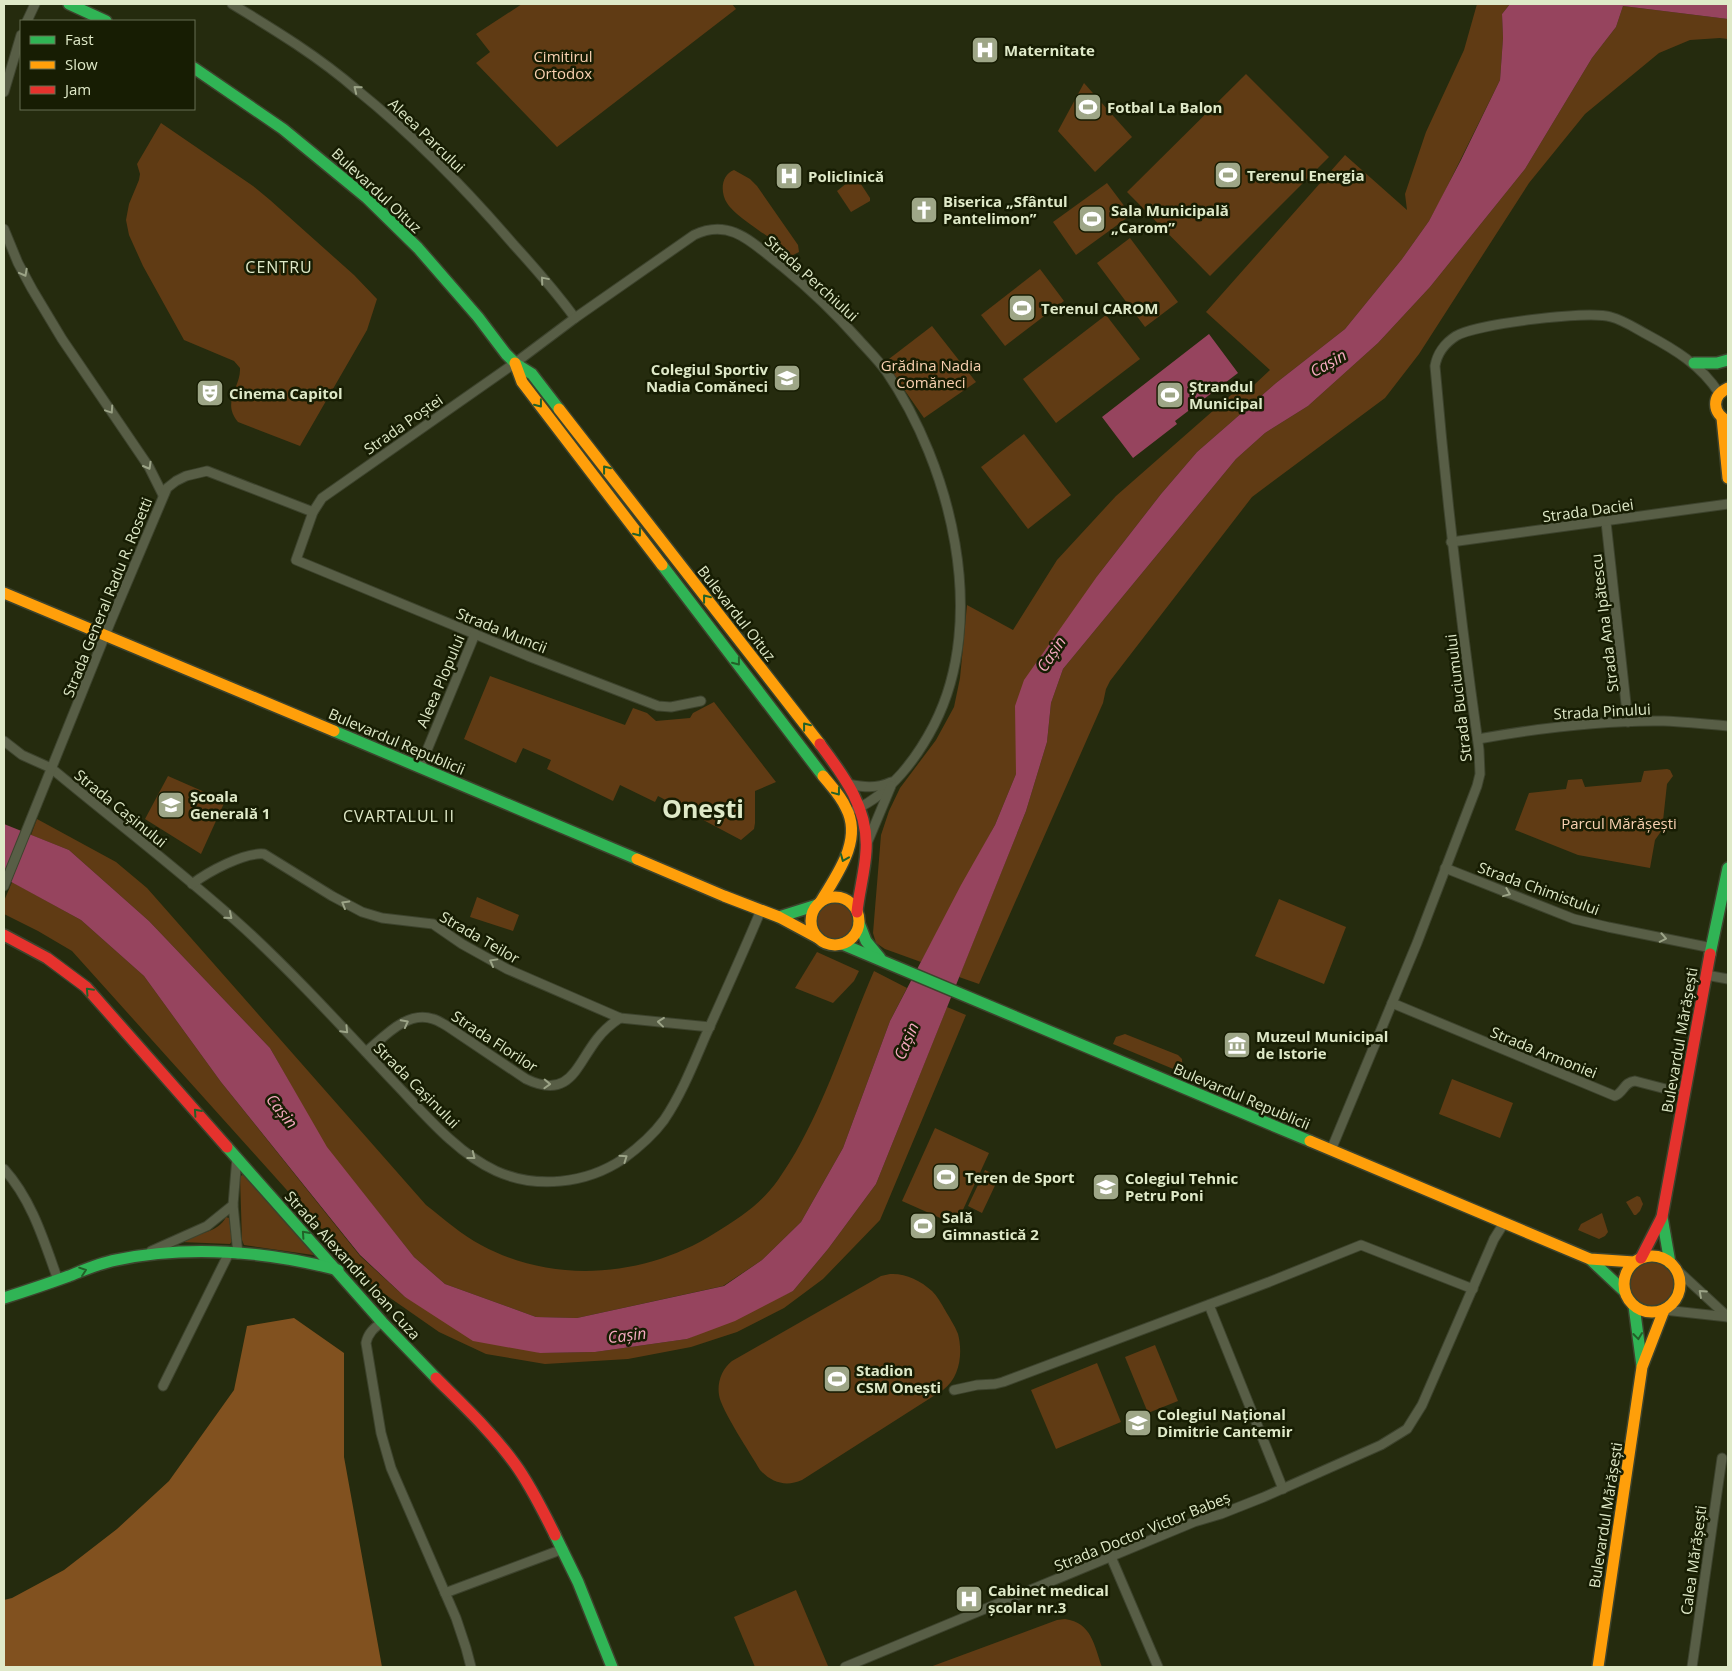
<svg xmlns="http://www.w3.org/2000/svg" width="1732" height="1671" font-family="'Open Sans',sans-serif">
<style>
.green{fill:#603b14}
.forest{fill:#81511f}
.water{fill:#96445e}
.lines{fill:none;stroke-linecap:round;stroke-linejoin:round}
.street-casing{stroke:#3d432d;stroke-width:11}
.fast-casing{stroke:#3d432d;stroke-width:14}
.slow-casing{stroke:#3d432d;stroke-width:14}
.jam-casing{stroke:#3d432d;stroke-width:14}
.street{stroke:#585e46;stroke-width:9}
.fast{stroke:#30b455;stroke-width:11}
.slow{stroke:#ff9f0a;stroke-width:11}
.jam{stroke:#e5322d;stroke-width:11}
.oneway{stroke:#9ca487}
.oneway2{stroke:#226128}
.labels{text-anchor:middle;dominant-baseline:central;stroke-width:5;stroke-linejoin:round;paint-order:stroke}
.poi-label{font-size:15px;font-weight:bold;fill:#dfe9c8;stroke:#171d03;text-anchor:start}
.park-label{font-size:15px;fill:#f9d1b1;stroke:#171d03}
.street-label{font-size:15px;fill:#dfe9c8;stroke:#171d03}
.neighbourhood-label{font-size:16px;letter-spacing:1px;fill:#dfe9c8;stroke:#171d03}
.water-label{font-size:16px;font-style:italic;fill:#f5a9bf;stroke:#171d03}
.town-label{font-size:25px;font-weight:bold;fill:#dfe9c8;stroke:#171d03}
</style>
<rect width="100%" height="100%" fill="#252b0e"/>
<!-- green -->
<g class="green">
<path d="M522 4H732L736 9 557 147 476 63 490 52 476 34Z"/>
<path d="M1477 4H1510L1502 14 1503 38 1500 80 1441 199 1429 221 1402 259 1345 329 1276 383 1197 452 1161 494 1098 575 995 825 921 962 885 949 876 943 873 933 881 835 889 811 900 788 936 740 954 707 960 678 967 605 1013 630 1057 560 1116 496 1231 395 1255 384 1270 370 1206 312 1345 155 1407 210 1405 194 1426 132 1464 50Z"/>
<path d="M1623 6 1728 19V39L1720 38 1690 40 1659 53 1585 114 1529 183 1419 354 1385 398 1252 497 1110 681 1106 689 1103 703 979 984 959 977 1026 811 1047 742 1051 703 1063 669 1236 459 1265 433 1308 406 1378 343 1430 287 1525 169 1592 58 1616 27Z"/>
<path d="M1246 74 1329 157 1210 276 1127 192Z"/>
<path d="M1084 83 1132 137 1095 172 1058 131Z"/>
<path d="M161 123 253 186 270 200 354 275 377 299 367 330 300 446 238 422C221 402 241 387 240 368L234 361 184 340 143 266 129 235 126 220 129 204 139 180 140 174 137 164Z"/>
<path d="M734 170 750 179 757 186 798 245 799 252 791 256C785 252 781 248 776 243 764 233 734 215 727 203 720 192 721 175 734 170Z"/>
<path d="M853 178H857L870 198V201L851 212 837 191Z"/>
<path d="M1107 183 1131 215 1076 255 1053 222Z"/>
<path d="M1130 238 1178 302 1145 327 1097 263Z"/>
<path d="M1040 269 1064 301 1005 346 981 315Z"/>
<path d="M1106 315 1140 359 1056 423 1023 379Z"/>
<path d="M932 326 976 382 924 418 885 362Z"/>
<path d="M1024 434 1071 495 1028 529 981 467Z"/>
<path d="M490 676 625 725 633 708 647 713 656 721 690 718 693 713 714 702 776 782 755 791V823L754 829 741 840 658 796 655 802 620 785 613 801 547 769 551 760 523 748 516 763 464 739Z"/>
<path d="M1667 769 1670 770 1673 776 1667 784 1662 830 1655 840 1650 868 1578 855 1515 830 1529 793 1566 789 1568 780 1582 779 1585 787 1641 782 1644 771Z"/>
<path d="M168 776 225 801 201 854 145 819Z"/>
<path d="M37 819 116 862 147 888 426 1205C444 1219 462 1235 481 1245 554 1285 646 1277 715 1233 740 1217 760 1205 778 1180 821 1119 844 1040 874 971L907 988 890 1021 843 1148 801 1222 762 1260 723 1286 577 1318 536 1317 445 1284 414 1257 326 1147 270 1048 149 921 69 850 31 835Z"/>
<path d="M12 882 81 920 144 976 221 1082 360 1256 405 1297 540 1353 595 1352 687 1339 793 1291 828 1249 876 1184 947 1007 966 1015 880 1220 823 1279 784 1308 737 1332 691 1347 628 1359 545 1364 486 1354 439 1332 373 1286 72 951 38 931 4 914V901Z"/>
<path d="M477 897 519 915 513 931 470 917Z"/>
<circle cx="834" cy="921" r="24"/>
<path d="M1279 899 1346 927 1324 984 1255 956Z"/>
<path d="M817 952 859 971 854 981 833 1003 795 988Z"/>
<path d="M1125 1034 1178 1055 1182 1059 1183 1073 1113 1044 1116 1037Z"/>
<path d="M1452 1079 1513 1103 1500 1138 1439 1114Z"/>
<path d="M935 1128 989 1153 956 1225 902 1201Z"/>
<path d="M985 1170 999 1177 982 1213 968 1206Z"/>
<path d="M242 1175 245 1176 313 1253V1255L244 1245 242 1240 240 1177Z"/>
<path d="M1637 1196 1640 1197 1643 1204 1640 1211 1636 1215H1634L1626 1202Z"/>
<path d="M1602 1213 1608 1232 1605 1236 1599 1239 1578 1230 1581 1224Z"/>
<path d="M226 1217 229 1218 232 1241 230 1244 181 1242C194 1233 218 1234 226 1217Z"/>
<circle cx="1652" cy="1284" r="22"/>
<path d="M890 1274C905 1273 920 1280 932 1291 937 1296 941 1303 945 1310 949 1317 955 1326 958 1334 963 1353 960 1378 943 1390L802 1480C786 1487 772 1483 760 1470 751 1454 721 1410 719 1395 717 1382 722 1369 732 1361L881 1276Z"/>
<path d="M1155 1345 1178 1401 1148 1413 1125 1357Z"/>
<path d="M1097 1363 1121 1422 1056 1449 1031 1390Z"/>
<path d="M796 1590 828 1666 824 1667H755L734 1617Z"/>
<path d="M1065 1619C1092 1623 1094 1645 1102 1667H930L1057 1620Z"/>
</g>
<!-- forest -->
<path class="forest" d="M294 1318 344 1353V1457L382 1667H4V1600L12 1598 64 1570 117 1529 169 1481 234 1390 247 1326Z"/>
<!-- water -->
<g class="water">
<path d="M1510 4H1728V19L1623 6 1616 27 1592 58 1525 169 1430 287 1378 343 1308 406 1265 433 1236 459 1063 669 1051 703 1047 742 1026 811 876 1184 828 1249 793 1291 735 1321 687 1339 595 1352 540 1353 473 1341 405 1297 360 1255 221 1082 144 976 81 920 4 878V824L69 850 149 921 270 1048 327 1147 414 1257 445 1284 536 1317 577 1318 724 1286 762 1260 801 1222 843 1148 890 1021 961 885 995 825 1016 774 1015 706 1024 680 1098 575 1161 494 1197 452 1276 383 1345 329 1402 259 1429 221 1461 160 1500 80 1503 38 1502 14Z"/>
<path d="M1209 334 1238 373 1175 421 1177 424 1133 458 1102 417Z"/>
</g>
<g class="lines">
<!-- street casing -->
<g class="street-casing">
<g id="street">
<path d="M232 4C275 30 319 57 357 90 414 136 466 189 514 245 535 268 556 292 575 318"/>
<path d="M27 21 35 4"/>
<path d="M4 92 21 35"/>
<path d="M4 229 18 263 32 289 62 339 149 467 163 495"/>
<path d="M1606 522 1628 722"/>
<path d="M1451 542 1728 504"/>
<path d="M701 701 671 707 658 706 528 656 296 560 313 512 322 498 515 363 575 318 694 235C732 217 754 245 783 267 810 289 835 313 859 340 868 350 878 360 886 371 951 466 989 618 934 725 917 758 890 794 856 809"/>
<path d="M1478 739C1539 728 1602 720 1664 721 1685 722 1707 724 1728 726"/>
<path d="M4 741 22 755 51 768C116 822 183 873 245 929 297 977 344 1029 392 1080 422 1111 456 1153 496 1171 536 1189 586 1184 623 1159 638 1148 653 1135 664 1120 681 1095 693 1065 705 1037 724 995 743 953 761 910"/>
<path d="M420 767 475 634"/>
<path d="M848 784C863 787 876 789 891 782"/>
<path d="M868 841 891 786"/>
<path d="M1445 868 1574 919 1608 927 1712 948"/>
<path d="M192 884C208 872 244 852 264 854L332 896 362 912 382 918 433 924 462 944 507 969 620 1018 710 1027"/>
<path d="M4 886 110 623 167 488 176 481 186 476 207 471 313 512"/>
<path d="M1706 975 1728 979"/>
<path d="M1392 1003 1615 1096C1624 1092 1624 1082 1635 1081L1685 1094"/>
<path d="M366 1052C384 1037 407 1010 433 1019 438 1020 443 1024 447 1026L526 1079C570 1100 576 1066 597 1039 603 1031 611 1024 620 1018"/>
<path d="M1331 1150 1417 943 1477 786 1480 774 1479 750C1461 623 1446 495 1435 366 1437 354 1445 343 1456 336 1476 324 1589 310 1611 317 1623 320 1635 328 1646 334 1674 349 1701 365 1719 393"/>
<path d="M4 1169C32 1200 44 1241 58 1280"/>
<path d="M233 1205 238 1254"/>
<path d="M151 1251 207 1226 233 1205 237 1157"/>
<path d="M1676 1269 1728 1317"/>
<path d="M1209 1305 1283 1489"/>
<path d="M1664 1310 1728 1317"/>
<path d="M382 1322C374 1328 368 1333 366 1343L381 1433 391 1468 456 1618 466 1648 471 1667"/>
<path d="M163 1386 229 1253"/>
<path d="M954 1390 977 1385 995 1384 1003 1382 1269 1282 1361 1245 1473 1289"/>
<path d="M1111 1557 1158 1667"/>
<path d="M445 1593 563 1549"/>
<path d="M845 1667 1194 1522 1221 1514 1264 1497 1381 1445 1407 1429 1422 1405 1494 1239 1504 1223"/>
<path d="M1692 1667 1722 1458"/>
</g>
</g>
<!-- fast casing -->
<g class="fast-casing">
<g id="fast">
<path d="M69 4 106 21"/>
<path d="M194 68 283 129 367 198 418 248 478 317 506 354 516 364 532 374 559 409"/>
<path d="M1694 363H1717L1728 360"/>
<path d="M662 565 823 776"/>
<path d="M334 731 637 859"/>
<path d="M779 917 817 905"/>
<path d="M859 923 866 941 880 958"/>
<path d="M842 944 1310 1141"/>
<path d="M1710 954 1728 868"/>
<path d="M227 1147 382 1322 436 1378"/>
<path d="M1662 1217 1670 1263"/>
<path d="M1590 1259 1624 1291"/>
<path d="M4 1298C26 1291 47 1284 69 1276 84 1270 100 1263 116 1260 188 1245 267 1251 338 1270"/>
<path d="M1634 1306 1642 1366"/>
<path d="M555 1535 578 1582 612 1667"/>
</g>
</g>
<!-- slow casing -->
<g class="slow-casing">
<g id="slow">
<path d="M515 363 522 382 662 565"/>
<path d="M1728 388C1711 396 1712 413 1728 421"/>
<path d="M559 409 820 744"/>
<path d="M1722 418 1728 478"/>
<path d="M4 593 334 731"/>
<path d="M637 859 724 896 779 917 818 938"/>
<circle cx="835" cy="921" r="24"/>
<path d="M821 901C837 874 863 840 846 808 841 796 831 786 823 776"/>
<path d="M1310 1141 1590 1259 1634 1262"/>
<circle cx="1652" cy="1284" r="28"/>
<path d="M1598 1667 1642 1367 1664 1310"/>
</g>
</g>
<!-- jam casing -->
<g class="jam-casing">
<g id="jam">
<path d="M820 744C844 776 869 809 866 851 865 871 859 892 857 912"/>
<path d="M4 935 47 958 86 987 227 1147"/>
<path d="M1641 1258 1662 1217 1710 954"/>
<path d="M436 1378C463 1405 492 1432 515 1464 531 1486 543 1511 555 1535"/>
</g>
</g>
<!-- street -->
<use href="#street" class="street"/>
<!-- fast -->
<use href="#fast" class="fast"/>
<!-- slow -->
<use href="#slow" class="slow"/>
<!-- jam -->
<use href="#jam" class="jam"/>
</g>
<!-- one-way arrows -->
<defs><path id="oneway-chevron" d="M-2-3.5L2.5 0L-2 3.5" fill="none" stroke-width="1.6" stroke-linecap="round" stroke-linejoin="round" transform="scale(1.25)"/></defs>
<g class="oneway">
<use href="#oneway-chevron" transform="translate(357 89) rotate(-141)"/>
<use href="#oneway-chevron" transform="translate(24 273) rotate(62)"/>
<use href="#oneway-chevron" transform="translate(544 280) rotate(-130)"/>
<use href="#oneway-chevron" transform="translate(110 410) rotate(56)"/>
<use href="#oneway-chevron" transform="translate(148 466) rotate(60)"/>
<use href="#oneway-chevron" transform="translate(1507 893) rotate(22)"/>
<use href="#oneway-chevron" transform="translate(345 904) rotate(-150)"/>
<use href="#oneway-chevron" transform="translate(229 916) rotate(40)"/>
<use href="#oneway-chevron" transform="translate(1663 938) rotate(11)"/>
<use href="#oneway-chevron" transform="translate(493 962) rotate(-151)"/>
<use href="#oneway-chevron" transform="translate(661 1022) rotate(-174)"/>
<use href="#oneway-chevron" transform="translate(405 1023) rotate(-28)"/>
<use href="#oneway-chevron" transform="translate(345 1030) rotate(46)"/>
<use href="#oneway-chevron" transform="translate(547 1084) rotate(2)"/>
<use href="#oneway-chevron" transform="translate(472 1156) rotate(38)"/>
<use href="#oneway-chevron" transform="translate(624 1158) rotate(-35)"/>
<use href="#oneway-chevron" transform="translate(1702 1293) rotate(-138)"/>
</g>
<g class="oneway2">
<use href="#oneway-chevron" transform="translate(539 404) rotate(52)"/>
<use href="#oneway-chevron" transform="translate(606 469) rotate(-128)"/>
<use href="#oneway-chevron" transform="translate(638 533) rotate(52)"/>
<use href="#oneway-chevron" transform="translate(706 598) rotate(-128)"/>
<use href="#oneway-chevron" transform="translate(737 662) rotate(52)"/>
<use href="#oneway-chevron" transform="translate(806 726) rotate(-128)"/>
<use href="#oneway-chevron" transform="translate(837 792) rotate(53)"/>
<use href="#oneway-chevron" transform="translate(844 858) rotate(112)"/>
<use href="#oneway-chevron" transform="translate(89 991) rotate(-133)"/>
<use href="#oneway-chevron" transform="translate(197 1112) rotate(-132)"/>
<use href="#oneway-chevron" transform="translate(305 1234) rotate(-132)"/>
<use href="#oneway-chevron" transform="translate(83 1271) rotate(-19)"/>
<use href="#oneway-chevron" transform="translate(1638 1336) rotate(83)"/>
</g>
<!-- icons -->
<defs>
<g id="hospital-square" transform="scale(1.4375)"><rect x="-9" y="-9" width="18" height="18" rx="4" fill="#9ea687" stroke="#171d03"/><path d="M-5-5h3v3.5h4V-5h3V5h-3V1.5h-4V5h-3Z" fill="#fff"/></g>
<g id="stadium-square" transform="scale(1.4375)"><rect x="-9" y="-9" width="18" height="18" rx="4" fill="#9ea687" stroke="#171d03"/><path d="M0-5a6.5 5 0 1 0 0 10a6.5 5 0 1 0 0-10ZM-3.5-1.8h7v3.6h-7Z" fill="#fff"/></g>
<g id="church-square" transform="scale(1.4375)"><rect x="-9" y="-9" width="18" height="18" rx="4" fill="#9ea687" stroke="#171d03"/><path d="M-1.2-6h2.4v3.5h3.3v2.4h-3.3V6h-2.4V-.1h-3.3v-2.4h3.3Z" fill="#fff"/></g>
<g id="school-square" transform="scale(1.4375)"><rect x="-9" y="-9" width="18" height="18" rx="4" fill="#9ea687" stroke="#171d03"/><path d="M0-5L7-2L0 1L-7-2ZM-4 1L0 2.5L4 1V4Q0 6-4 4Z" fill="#fff"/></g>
<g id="theatre-square" transform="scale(1.4375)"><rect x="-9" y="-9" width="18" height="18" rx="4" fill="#9ea687" stroke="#171d03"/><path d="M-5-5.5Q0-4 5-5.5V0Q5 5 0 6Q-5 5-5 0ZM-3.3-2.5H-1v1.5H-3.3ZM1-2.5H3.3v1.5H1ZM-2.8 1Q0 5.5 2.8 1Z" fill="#fff"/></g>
<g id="museum-square" transform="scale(1.4375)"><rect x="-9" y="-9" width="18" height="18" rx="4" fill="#9ea687" stroke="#171d03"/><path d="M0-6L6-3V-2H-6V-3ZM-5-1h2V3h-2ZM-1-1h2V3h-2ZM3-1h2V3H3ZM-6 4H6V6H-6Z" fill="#fff"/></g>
</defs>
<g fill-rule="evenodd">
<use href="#hospital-square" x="985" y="50"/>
<use href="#stadium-square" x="1088" y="107"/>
<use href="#stadium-square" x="1228" y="175"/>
<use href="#hospital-square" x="789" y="176"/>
<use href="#church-square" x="924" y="210"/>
<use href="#stadium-square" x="1092" y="219"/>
<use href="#stadium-square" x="1022" y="308"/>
<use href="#school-square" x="787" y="378"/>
<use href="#theatre-square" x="210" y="393"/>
<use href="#stadium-square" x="1170" y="395"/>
<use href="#school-square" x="171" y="805"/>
<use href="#museum-square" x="1237" y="1045"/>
<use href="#stadium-square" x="946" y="1177"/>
<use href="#school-square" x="1106" y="1187"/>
<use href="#stadium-square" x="923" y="1226"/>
<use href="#stadium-square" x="837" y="1379"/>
<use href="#school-square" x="1138" y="1423"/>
<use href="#hospital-square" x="969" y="1599"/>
</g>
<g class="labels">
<!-- poi labels -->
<g class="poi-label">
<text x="1004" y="50">Maternitate</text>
<text x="1107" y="107">Fotbal La Balon</text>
<text x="1247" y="175">Terenul Energia</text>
<text x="808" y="176">Policlinică</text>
<text x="943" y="201">Biserica „Sfântul<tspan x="943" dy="17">Pantelimon”</tspan></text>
<text x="1111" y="210">Sala Municipală<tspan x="1111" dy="17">„Carom”</tspan></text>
<text x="1041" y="308">Terenul CAROM</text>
<text x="768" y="369" text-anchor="end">Colegiul Sportiv<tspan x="768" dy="17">Nadia Comăneci</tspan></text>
<text x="1189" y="386">Ștrandul<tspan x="1189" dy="17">Municipal</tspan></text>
<text x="229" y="393">Cinema Capitol</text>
<text x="190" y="796">Școala<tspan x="190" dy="17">Generală 1</tspan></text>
<text x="1256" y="1036">Muzeul Municipal<tspan x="1256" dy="17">de Istorie</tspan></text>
<text x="965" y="1177">Teren de Sport</text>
<text x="1125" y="1178">Colegiul Tehnic<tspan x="1125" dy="17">Petru Poni</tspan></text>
<text x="942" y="1217">Sală<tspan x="942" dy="17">Gimnastică 2</tspan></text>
<text x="856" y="1370">Stadion<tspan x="856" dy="17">CSM Onești</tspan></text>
<text x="1157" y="1414">Colegiul Național<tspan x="1157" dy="17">Dimitrie Cantemir</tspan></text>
<text x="988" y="1590">Cabinet medical<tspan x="988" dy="17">școlar nr.3</tspan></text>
</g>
<!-- park labels -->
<g class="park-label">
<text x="563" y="56">Cimitirul<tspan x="563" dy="17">Ortodox</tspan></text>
<text x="931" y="365">Grădina Nadia<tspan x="931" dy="17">Comăneci</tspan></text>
<text x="1619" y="823">Parcul Mărășești</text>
</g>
<!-- street labels -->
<g class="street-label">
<text transform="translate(427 135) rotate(44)">Aleea Parcului</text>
<text transform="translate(377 190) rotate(43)">Bulevardul Oituz</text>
<text transform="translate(812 278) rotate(42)">Strada Perchiului</text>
<text transform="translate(403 424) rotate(-35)">Strada Poștei</text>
<text transform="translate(1588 510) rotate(-8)">Strada Daciei</text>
<text transform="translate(107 597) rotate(-68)">Strada General Radu R. Rosetti</text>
<text transform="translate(737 613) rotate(52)">Bulevardul Oituz</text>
<text transform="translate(1604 623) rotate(-97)">Strada Ana Ipătescu</text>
<text transform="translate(502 630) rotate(22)">Strada Muncii</text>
<text transform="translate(440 681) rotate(-67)">Aleea Plopului</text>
<text transform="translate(1458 698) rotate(-97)">Strada Buciumului</text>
<text transform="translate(1602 711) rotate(-3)">Strada Pinului</text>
<text transform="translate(397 741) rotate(23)">Bulevardul Republicii</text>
<text transform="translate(121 808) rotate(39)">Strada Cașinului</text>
<text transform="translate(1539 888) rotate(20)">Strada Chimistului</text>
<text transform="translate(480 937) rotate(30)">Strada Teilor</text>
<text transform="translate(1679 1040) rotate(-80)">Bulevardul Mărășești</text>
<text transform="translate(495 1041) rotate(33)">Strada Florilor</text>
<text transform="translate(1544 1052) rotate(22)">Strada Armoniei</text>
<text transform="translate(417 1085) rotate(45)">Strada Cașinului</text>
<text transform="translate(1242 1096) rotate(23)">Bulevardul Republicii</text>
<text transform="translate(353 1265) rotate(48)">Strada Alexandru Ioan Cuza</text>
<text transform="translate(1605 1515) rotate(-81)">Bulevardul Mărășești</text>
<text transform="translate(1142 1531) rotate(-22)">Strada Doctor Victor Babeș</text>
<text transform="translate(1693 1560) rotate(-82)">Calea Mărășești</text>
</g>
<!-- neighbourhood labels -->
<g class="neighbourhood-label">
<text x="279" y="267">CENTRU</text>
<text x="399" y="816">CVARTALUL II</text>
</g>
<!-- water labels -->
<g class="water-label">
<text transform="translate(1328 363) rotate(-29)">Cașin</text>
<text transform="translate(1051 654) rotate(-56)">Cașin</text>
<text transform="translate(906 1041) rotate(-67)">Cașin</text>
<text transform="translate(282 1111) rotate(51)">Cașin</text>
<text transform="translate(627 1335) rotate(-7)">Cașin</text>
</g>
<!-- town labels -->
<g class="town-label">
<text x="703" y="808">Onești</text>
</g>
</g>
<!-- border -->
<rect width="1732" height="1671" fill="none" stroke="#dfe9c8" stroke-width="10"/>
<!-- legend -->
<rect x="20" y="20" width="175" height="90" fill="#171d03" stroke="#676f52"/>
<rect x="30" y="36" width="25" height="8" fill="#30b455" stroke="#676f52"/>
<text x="65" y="45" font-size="15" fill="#dfe9c8">Fast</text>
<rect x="30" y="61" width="25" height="8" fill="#ff9f0a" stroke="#676f52"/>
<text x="65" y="70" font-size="15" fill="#dfe9c8">Slow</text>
<rect x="30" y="86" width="25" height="8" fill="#e5322d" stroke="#676f52"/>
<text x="65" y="95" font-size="15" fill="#dfe9c8">Jam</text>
</svg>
